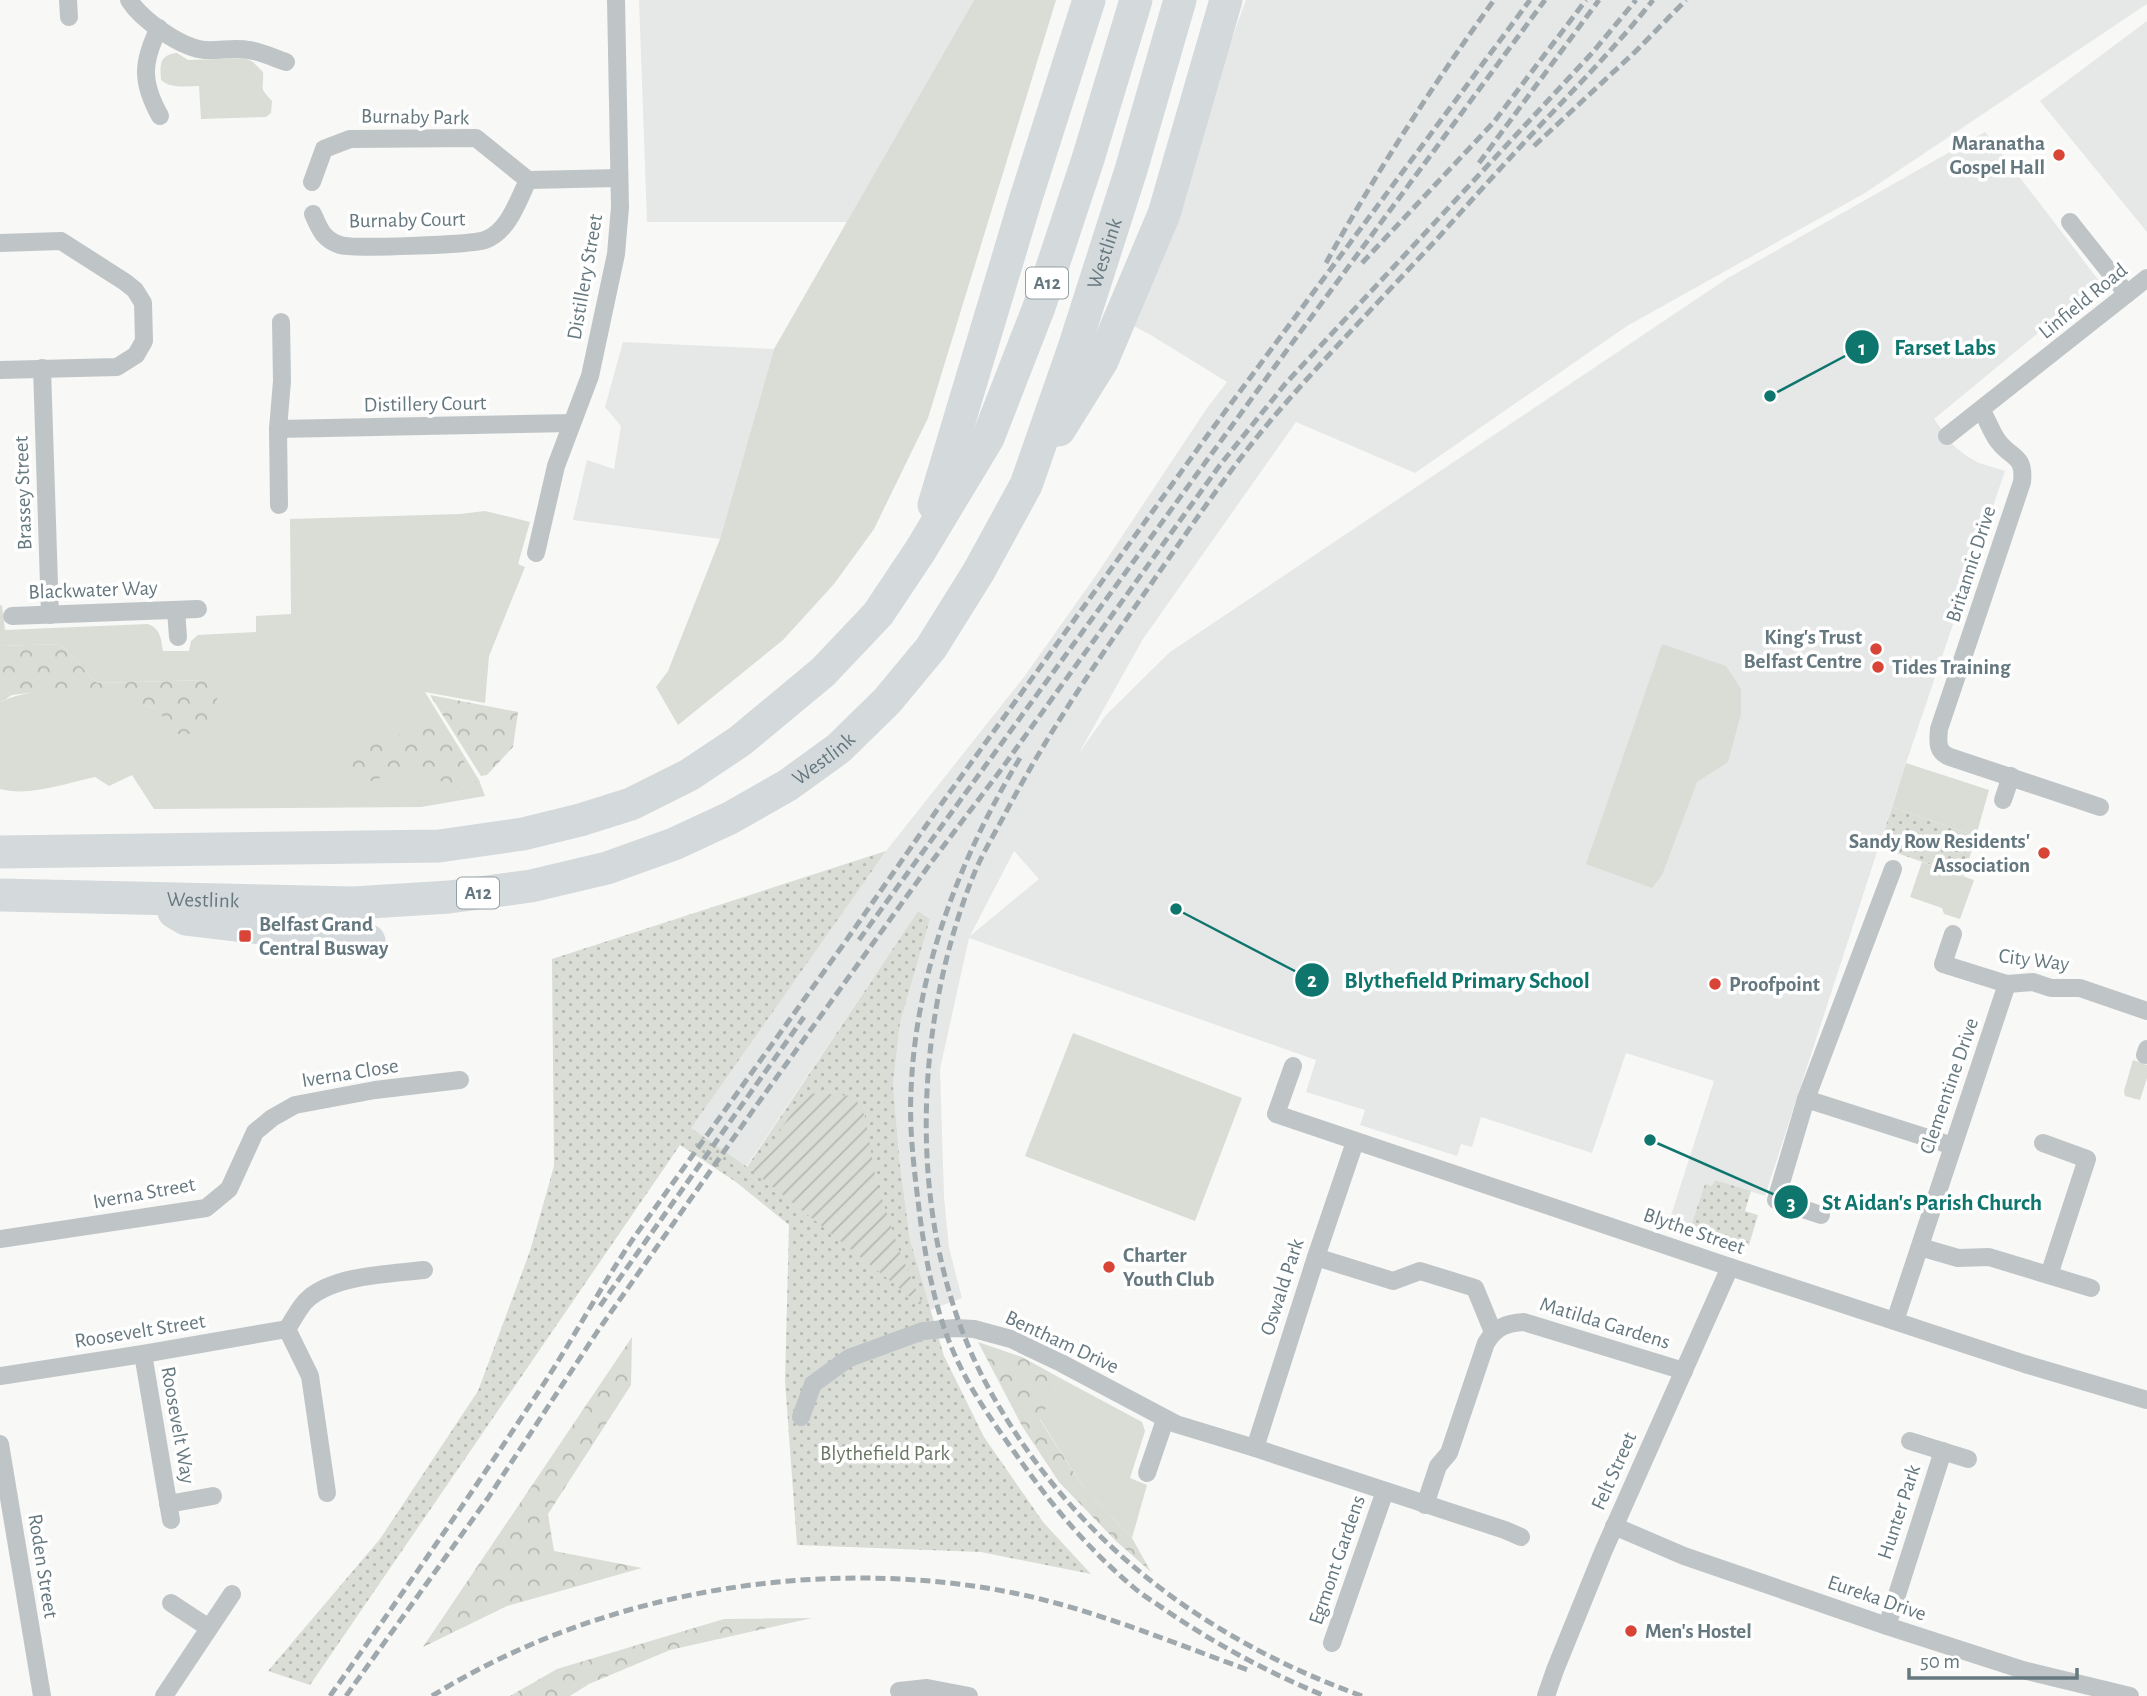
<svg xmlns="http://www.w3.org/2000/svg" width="2147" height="1696" font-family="'Alegreya Sans',sans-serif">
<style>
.built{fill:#e6e8e7;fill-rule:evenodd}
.grass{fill:#d9ddd5}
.forest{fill:url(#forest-crowns)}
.park{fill:url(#park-dots)}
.garden{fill:url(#garden-furrows)}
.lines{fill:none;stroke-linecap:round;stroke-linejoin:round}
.street{stroke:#bfc5c7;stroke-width:18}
.highway{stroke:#d4d9db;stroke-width:33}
.rail{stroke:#9fa8ac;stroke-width:5;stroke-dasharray:10 5;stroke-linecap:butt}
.poi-dot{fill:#d84436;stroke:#fff;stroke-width:2.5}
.labels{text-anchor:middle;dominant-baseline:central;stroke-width:7;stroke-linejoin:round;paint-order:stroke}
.shield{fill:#fff;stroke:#93a0a5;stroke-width:2}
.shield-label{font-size:19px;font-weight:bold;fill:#65787f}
.street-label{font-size:21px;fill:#65787f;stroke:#fff}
.poi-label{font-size:21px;font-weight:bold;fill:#65787f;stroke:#fff;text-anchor:start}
.park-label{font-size:21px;fill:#6a7764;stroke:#fff}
.leader{fill:none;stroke:#0f766e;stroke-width:2.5}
.callout-dot{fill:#0f766e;stroke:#fff;stroke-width:2.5}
.mark-label{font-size:21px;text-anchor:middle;font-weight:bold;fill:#fff}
.callout-label{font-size:23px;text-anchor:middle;font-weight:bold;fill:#0f766e;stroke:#fff;stroke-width:7;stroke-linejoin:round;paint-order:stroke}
</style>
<defs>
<pattern id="forest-crowns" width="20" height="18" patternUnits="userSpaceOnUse" patternTransform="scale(1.75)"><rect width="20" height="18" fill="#d9ddd5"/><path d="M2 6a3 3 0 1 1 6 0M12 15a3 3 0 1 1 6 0" fill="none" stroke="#b4b8b2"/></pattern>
<pattern id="park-dots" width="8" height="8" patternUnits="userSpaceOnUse" patternTransform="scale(1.75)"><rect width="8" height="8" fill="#d9ddd5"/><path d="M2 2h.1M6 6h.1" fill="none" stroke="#b4b8b2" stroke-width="1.8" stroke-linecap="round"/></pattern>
<pattern id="garden-furrows" width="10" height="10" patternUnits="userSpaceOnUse" patternTransform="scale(1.75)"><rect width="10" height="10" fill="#d9ddd5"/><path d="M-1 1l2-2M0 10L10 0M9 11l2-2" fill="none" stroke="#b4b8b2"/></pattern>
</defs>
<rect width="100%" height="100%" fill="#f8f8f6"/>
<!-- built -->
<g class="built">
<path d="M639 0H974L847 222H647Z"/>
<path d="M1246 0H2147V4L1865 193 1627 326 1415 473 1296 422 1143 639 1079 753 1106 715 1170 652 1728 278 1985 132 2100 282 1934 419 1954 446 1968 457 1979 463 2005 471 1906 763 1765 1196 1715 1180 1713 1187 1705 1185 1689 1232 1668 1225 1714 1081 1626 1053 1592 1153 1481 1117 1472 1147 1461 1144 1457 1156 1360 1125 1365 1110 1306 1092 1316 1060 969 938 940 1069 944 1197 949 1248 962 1298 930 1310 910 1240 900 1165 893 1084 900 1023 930 919 918 911 746 1167 690 1128 886 851 1024 677 1099 571 1207 408 1227 382 1149 334 1128 323ZM1014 851 1039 879 970 936Z"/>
<path d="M2147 21V232L2040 101Z"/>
<path d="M623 342 774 349 720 539 573 520 587 460 614 469 621 426 605 407Z"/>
</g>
<!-- grass -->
<g class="grass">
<path d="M974 0H1056L928 418 874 529 834 584 783 640 678 725 656 687 668 671 720 539 774 349Z"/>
<path d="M177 53 188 60 245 58 253 62 263 72C264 91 258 86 272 101L271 113 266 117 201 119 199 86C186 86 171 89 161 80 160 65 159 55 177 53Z"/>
<path d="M485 511 530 522 518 564 525 567 489 656 485 703 425 692 479 780 485 796 421 807 154 809 132 775 109 786 95 777C66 783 29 797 0 789V702C23 690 72 686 98 691 118 695 137 703 157 709L206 680 97 683 60 644 0 646V605L2 606 5 630 148 624C161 629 161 639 163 651H189L191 641 198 635 256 632V616L291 614 290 519 460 514Z"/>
<path d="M1662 644 1726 666 1741 689V714L1728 762 1697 782 1662 875 1652 888 1586 864Z"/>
<path d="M1906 763 1989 790 1976 836 1892 807Z"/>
<path d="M1922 862 1974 880 1960 919 1944 914 1942 908 1910 897Z"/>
<path d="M1073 1033 1242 1098 1195 1221 1025 1156Z"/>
<path d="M2133 1060 2147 1065V1078L2140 1100 2125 1096 2124 1091Z"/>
<path d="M1060 1378 1142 1422 1145 1431 1130 1478 1147 1485 1132 1538 1081 1484 1040 1419Z"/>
</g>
<!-- forest -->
<g class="forest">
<path d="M60 644 97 683 206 680 219 689 211 729 194 734H176L157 709 97 691 51 690 12 695 0 702V646Z"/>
<path d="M430 695 518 712 513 747 487 775 481 776Z"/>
<path d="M443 725 481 791 463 792 427 774 398 772 362 784 331 766 344 761 372 741Z"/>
<path d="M632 1337 631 1385 548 1514 554 1551 642 1568 507 1606 423 1647Z"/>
<path d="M978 1342 1022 1357 1060 1378 1040 1420 1081 1484 1132 1538 1151 1572 1116 1541 1059 1482 1022 1426Z"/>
<path d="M812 1618 670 1650 589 1684 570 1696H510L557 1669 724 1619Z"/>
</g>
<!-- park -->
<g class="park">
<path d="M1892 807 1976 836 1964 876 1879 847Z"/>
<path d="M886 851 691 1128 747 1167 918 911 930 919 900 1023 893 1084 900 1165 910 1240 944 1356 984 1437 1043 1522 1091 1574 981 1552 797 1545 785 1381 789 1225 736 1182 680 1145 310 1685 268 1671 380 1539 478 1391 530 1251 554 1166 552 959Z"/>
<path d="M1715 1180 1751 1191 1745 1211 1758 1215 1749 1245 1742 1249 1689 1232 1705 1184 1712 1186Z"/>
</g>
<!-- garden -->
<path class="garden" d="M805 1093 854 1096 865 1116 876 1181 899 1250 924 1308 753 1171Z"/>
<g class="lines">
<!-- street -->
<g class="street">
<path d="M68 0 69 17"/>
<path d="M129 0C142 20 181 48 205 50 220 51 235 47 249 50 262 52 274 58 286 62"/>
<path d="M159 28C142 62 141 82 160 116"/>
<path d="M528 180 619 178"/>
<path d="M312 182 324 149 350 139 476 138 528 180"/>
<path d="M313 214C320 230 323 239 340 245 352 249 471 245 485 240 508 232 518 201 528 180"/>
<path d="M2070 222 2127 294"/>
<path d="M0 243 61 241 125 282 135 290 143 303 144 341 136 355 117 367 0 370"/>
<path d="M42 368 50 615"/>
<path d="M1981 410C1988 420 1991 432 1998 441 2011 459 2025 454 2022 482L1939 729C1938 741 1936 752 1950 757L2100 807"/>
<path d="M278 429 572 423"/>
<path d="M1947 436 2147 278"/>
<path d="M279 505 278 429 282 381 281 322"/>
<path d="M536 553 556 466 590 376 616 254 620 207 616 0"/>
<path d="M176 610 178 637"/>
<path d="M12 616 198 609"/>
<path d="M2003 800 2011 776"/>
<path d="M1953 934 1943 964 2007 984 2033 982 2051 988H2080L2147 1011"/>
<path d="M2145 1055 2147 1049"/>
<path d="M1293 1066 1276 1114 1730 1267 2025 1364 2147 1400"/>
<path d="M1806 1099 1893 869"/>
<path d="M2043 1143 2087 1159 2049 1275"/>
<path d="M1821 1215 1776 1200 1806 1099 1953 1146"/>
<path d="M0 1239 206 1208 229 1189 255 1132 272 1118 295 1105 375 1090 460 1080"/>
<path d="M1920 1247 1958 1258 1989 1257 2091 1288"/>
<path d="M1316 1257 1393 1281 1420 1271 1475 1288 1493 1332"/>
<path d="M1895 1321 2007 984"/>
<path d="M287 1329 310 1376 327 1493"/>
<path d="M287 1329C294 1319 300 1305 309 1298 336 1275 390 1274 424 1270"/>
<path d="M143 1354 171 1520"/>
<path d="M0 1376 143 1354 287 1329"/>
<path d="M801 1417 813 1384 849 1358 923 1331 955 1328 974 1329 1011 1339 1061 1363 1176 1424 1255 1448 1505 1530 1521 1537"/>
<path d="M1910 1441 1968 1459"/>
<path d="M0 1444 42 1696"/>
<path d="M1255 1448 1316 1257 1355 1142"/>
<path d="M1147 1473 1165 1420"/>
<path d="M168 1504 213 1496"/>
<path d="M1425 1505 1438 1466 1449 1453 1486 1343C1496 1327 1506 1323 1524 1322L1684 1371"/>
<path d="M1614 1526 1684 1556 1887 1626 2023 1670 2130 1696"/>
<path d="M171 1603 209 1628"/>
<path d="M1887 1626 1943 1451"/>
<path d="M1332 1643 1385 1491"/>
<path d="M899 1691 927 1688 969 1696"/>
<path d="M164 1696 232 1594"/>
<path d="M1546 1696 1555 1670 1603 1552 1730 1267"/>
</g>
<!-- highway -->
<g class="highway">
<path d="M1059 430 1102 361 1164 214 1226 0"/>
<path d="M934 505 1026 198 1089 0"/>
<path d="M0 852 439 846 523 834 580 820 631 804 689 775 740 741 823 672 878 614 920 551 988 438 1039 307 1088 159 1136 0"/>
<path id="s1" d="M0 895 354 903 449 897 531 886 607 868 674 844 730 818 788 785 839 748 887 701 931 648 979 571 1026 485 1074 348 1131 170 1180 0"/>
<path d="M174 912 186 919 369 941"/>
</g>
<!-- rail -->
<g class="rail">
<path d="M1534 146 1636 51 1686 0"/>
<path d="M1479 163 1599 0"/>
<path d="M1326 263C1377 171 1433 85 1494 0"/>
<path d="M1362 263 1493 123 1586 0"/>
<path d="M1020 758C960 857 915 974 911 1092 909 1134 915 1176 920 1217 927 1268 937 1320 960 1366 975 1397 995 1425 1015 1453 1049 1502 1086 1547 1132 1586 1142 1595 1154 1602 1164 1609 1215 1644 1269 1673 1325 1696"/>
<path d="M859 940 1276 365 1545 0"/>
<path d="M600 1306 804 1017"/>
<path d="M330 1696C403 1593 474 1490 543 1385 575 1336 602 1284 635 1236L843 945 937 810 1207 436 1530 0"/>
<path d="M346 1696 488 1498 597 1332 756 1106 930 864 1000 771 1220 465 1286 383 1593 52 1636 0"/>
<path d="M432 1696C599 1592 817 1555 1009 1592 1091 1608 1173 1643 1251 1671"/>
<path d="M1362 1696C1202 1638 1072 1540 989 1389 905 1236 910 1028 976 869 985 849 996 831 1006 812 1047 735 1094 665 1144 594 1187 533 1228 470 1277 413 1329 353 1384 296 1437 239 1461 212 1485 185 1509 159 1557 106 1609 56 1653 0"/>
</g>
</g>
<!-- markers -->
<g class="poi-dot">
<circle cx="2059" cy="155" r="7"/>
<circle cx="1876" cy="649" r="7"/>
<circle cx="1878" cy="667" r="7"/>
<circle cx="2044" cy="853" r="7"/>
<rect x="238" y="929" width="14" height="14" rx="3.5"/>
<circle cx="1715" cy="984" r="7"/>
<circle cx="1109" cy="1267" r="7"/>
<circle cx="1631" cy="1631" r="7"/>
</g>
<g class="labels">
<!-- shield labels -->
<g class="shield">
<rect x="1026" y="267.5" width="42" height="31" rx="5"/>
<rect x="457" y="877.5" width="42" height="31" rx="5"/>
</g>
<g class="shield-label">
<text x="1047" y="283">A12</text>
<text x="478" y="893">A12</text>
</g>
<!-- street labels -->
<g class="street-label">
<text transform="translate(415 117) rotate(1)">Burnaby Park</text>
<text transform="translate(407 220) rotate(-1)">Burnaby Court</text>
<text stroke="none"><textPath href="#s1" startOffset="1442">Westlink</textPath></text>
<text transform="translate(585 277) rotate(-80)">Distillery Street</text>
<text transform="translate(2083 301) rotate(-39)">Linfield Road</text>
<text transform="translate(425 404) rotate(-1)">Distillery Court</text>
<text transform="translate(23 493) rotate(-92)">Brassey Street</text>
<text transform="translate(1971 564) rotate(-72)">Britannic Drive</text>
<text transform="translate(93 590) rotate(-2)">Blackwater Way</text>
<text stroke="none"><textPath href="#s1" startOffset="854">Westlink</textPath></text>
<text stroke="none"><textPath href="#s1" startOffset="203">Westlink</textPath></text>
<text transform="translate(2034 960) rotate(7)">City Way</text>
<text transform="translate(350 1073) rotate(-9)">Iverna Close</text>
<text transform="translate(1949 1086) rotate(-71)">Clementine Drive</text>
<text transform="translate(144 1193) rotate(-10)">Iverna Street</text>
<text transform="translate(1694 1231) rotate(19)">Blythe Street</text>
<text transform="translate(1282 1287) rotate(-72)">Oswald Park</text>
<text transform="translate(1605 1323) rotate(17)">Matilda Gardens</text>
<text transform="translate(140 1331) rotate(-9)">Roosevelt Street</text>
<text transform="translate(1062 1342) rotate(25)">Bentham Drive</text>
<text transform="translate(178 1425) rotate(80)">Roosevelt Way</text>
<text transform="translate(1614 1471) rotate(-66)">Felt Street</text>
<text transform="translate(1899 1512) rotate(-72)">Hunter Park</text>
<text transform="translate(1337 1560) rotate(-71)">Egmont Gardens</text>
<text transform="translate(43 1566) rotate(81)">Roden Street</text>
<text transform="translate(1877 1598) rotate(19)">Eureka Drive</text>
</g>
<!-- poi labels -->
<g class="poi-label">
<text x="2045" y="143" text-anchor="end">Maranatha<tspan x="2045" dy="24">Gospel Hall</tspan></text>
<text x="1862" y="637" text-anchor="end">King's Trust<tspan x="1862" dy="24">Belfast Centre</tspan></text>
<text x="1892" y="667">Tides Training</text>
<text x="2030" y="841" text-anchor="end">Sandy Row Residents'<tspan x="2030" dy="24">Association</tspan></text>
<text x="259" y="924">Belfast Grand<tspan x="259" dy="24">Central Busway</tspan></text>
<text x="1729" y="984">Proofpoint</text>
<text x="1123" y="1255">Charter<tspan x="1123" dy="24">Youth Club</tspan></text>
<text x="1645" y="1631">Men's Hostel</text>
</g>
<!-- park labels -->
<g class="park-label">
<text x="885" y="1453">Blythefield Park</text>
</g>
</g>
<!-- callouts -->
<path class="leader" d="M1770 396L1862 347M1176 909L1312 980M1650 1140L1791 1202"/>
<g class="callout-dot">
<circle cx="1770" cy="396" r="7"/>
<circle cx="1176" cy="909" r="7"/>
<circle cx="1650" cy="1140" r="7"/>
<circle cx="1862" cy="347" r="18"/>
<circle cx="1312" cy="980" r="18"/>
<circle cx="1791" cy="1202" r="18"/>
</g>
<g class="mark-label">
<text x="1862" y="355">1</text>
<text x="1312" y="987">2</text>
<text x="1791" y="1210">3</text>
</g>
<g class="callout-label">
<text x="1945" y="355">Farset Labs</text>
<text x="1467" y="988">Blythefield Primary School</text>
<text x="1932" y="1210">St Aidan's Parish Church</text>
</g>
<!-- scale -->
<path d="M1909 1668v10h168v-10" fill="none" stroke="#65787f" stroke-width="3.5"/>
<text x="1920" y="1668" font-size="21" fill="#65787f" stroke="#ffffff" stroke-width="5" paint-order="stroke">50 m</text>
</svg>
